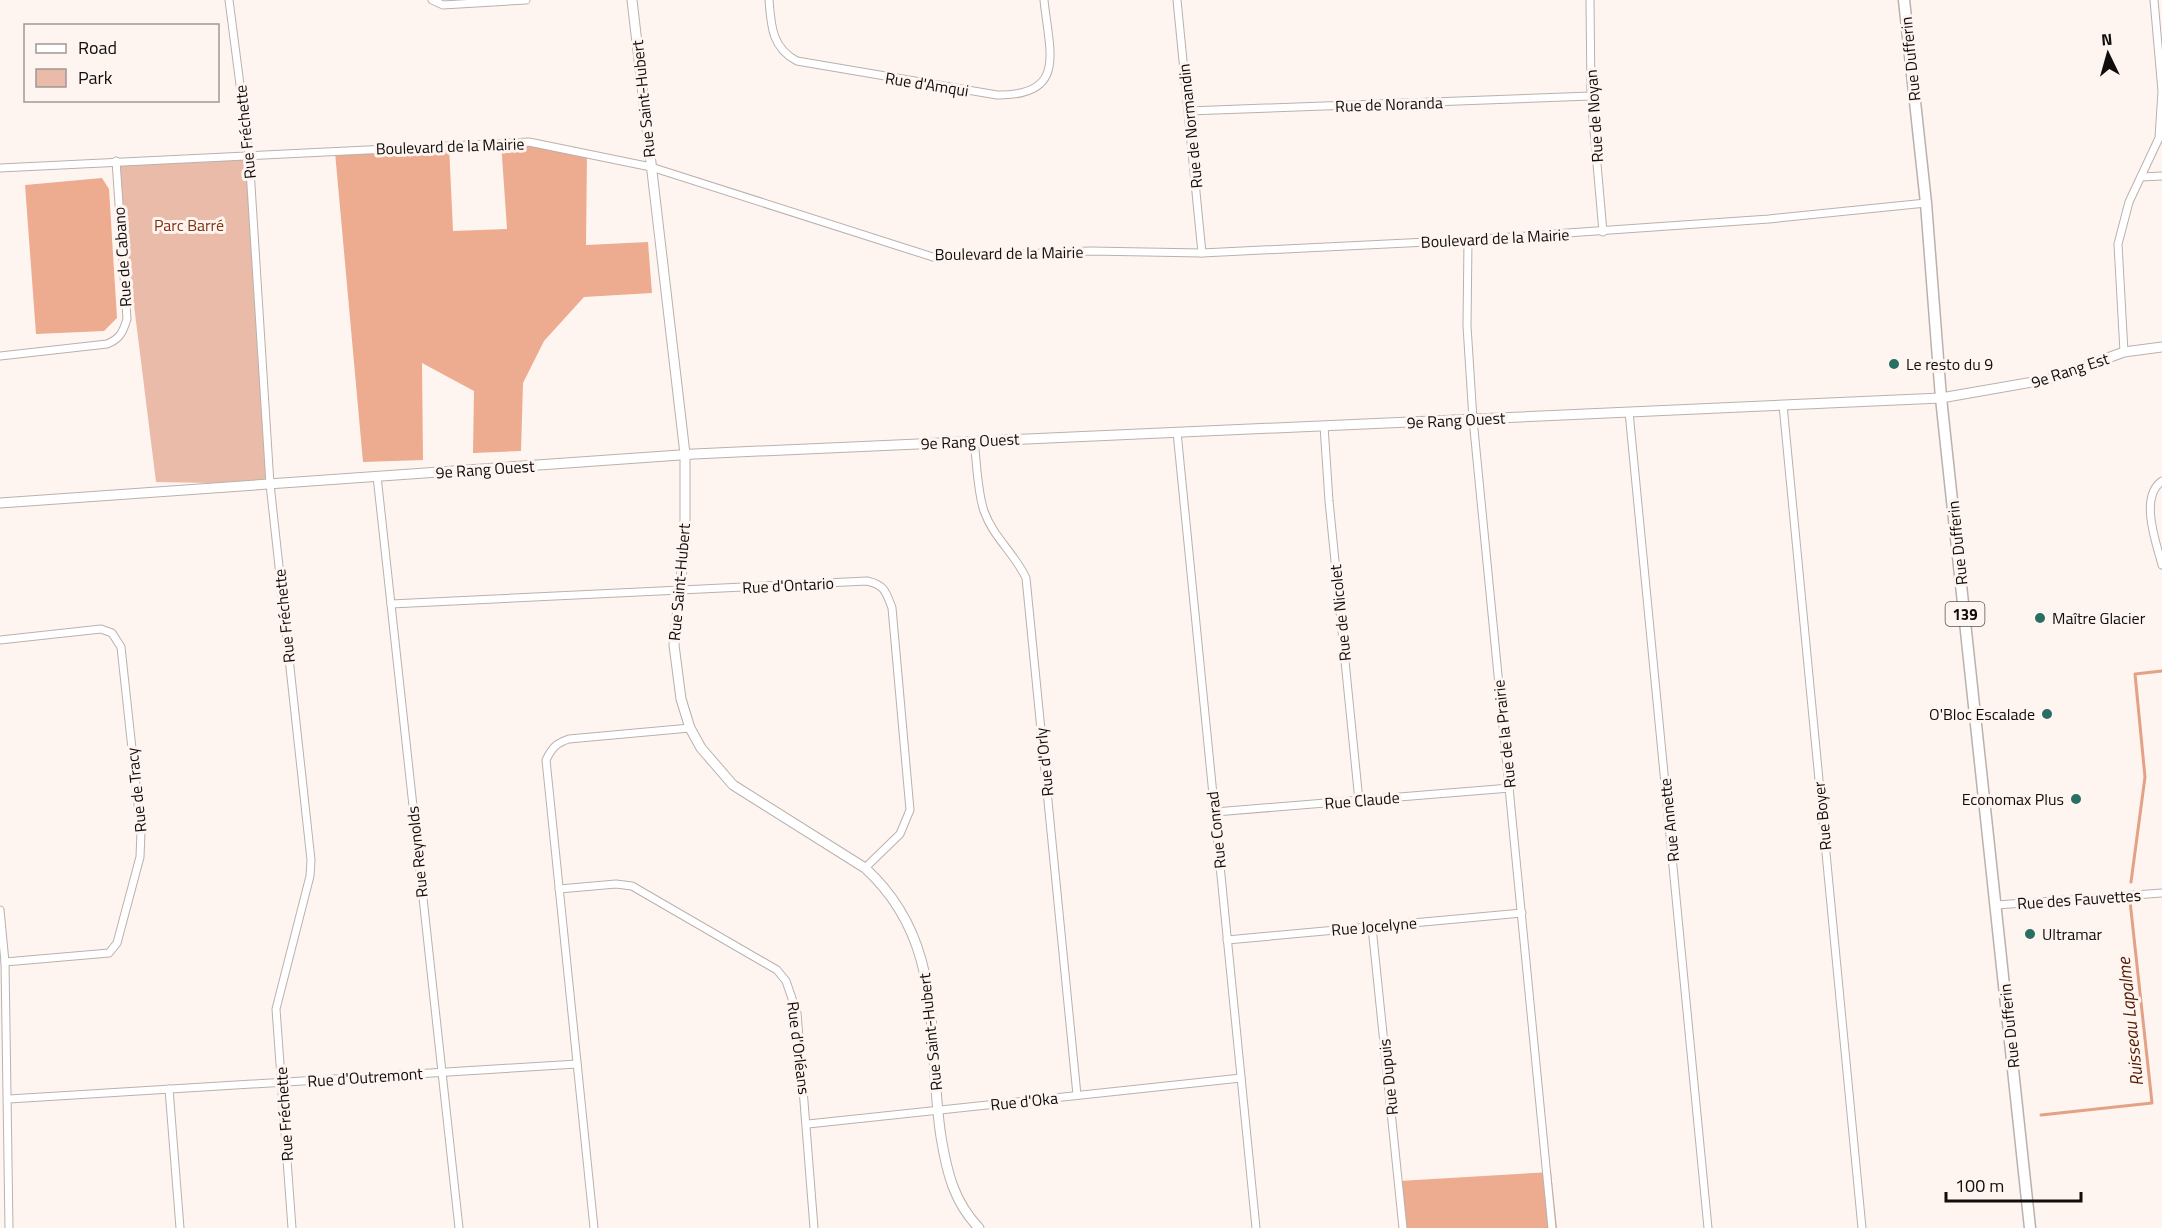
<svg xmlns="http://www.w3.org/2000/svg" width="2162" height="1228" font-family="'Titillium Web',sans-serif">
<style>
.green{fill:#eabba8}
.forest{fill:#edab90}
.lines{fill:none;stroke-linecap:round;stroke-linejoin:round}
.stream{stroke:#e3a286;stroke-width:3}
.minor-casing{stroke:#bab1ae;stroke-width:9}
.tertiary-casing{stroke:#bab1ae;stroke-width:11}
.primary-casing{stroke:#bab1ae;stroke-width:13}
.minor{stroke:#fff;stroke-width:7}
.tertiary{stroke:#fff;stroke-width:9}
.primary{stroke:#fff;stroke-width:10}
.poi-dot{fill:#296e62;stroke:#fef5f1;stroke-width:2}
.labels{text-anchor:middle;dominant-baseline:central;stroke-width:6;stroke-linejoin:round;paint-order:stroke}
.shield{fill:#fef5f1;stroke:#575351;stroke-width:1.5}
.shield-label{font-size:15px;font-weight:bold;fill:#100d0c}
.street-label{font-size:16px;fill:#100d0c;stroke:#fef5f1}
.park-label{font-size:16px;fill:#80330a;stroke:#fef5f1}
.poi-label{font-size:16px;fill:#100d0c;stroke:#fef5f1;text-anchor:start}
.water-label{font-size:18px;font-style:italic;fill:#531a00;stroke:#fef5f1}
</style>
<rect width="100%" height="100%" fill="#fef5f1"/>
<!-- green -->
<path class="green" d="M249 154 270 484 156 482 116 161Z"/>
<!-- forest -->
<g class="forest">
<path d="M501 142 587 152 586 245 648 242 652 293 584 297 544 341 523 383 521 451 473 453 474 391 422 363 423 460 363 462 335 152 449 145 453 231 507 229Z"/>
<path d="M102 178 109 189 117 318 104 331 36 334 25 185Z"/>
<path d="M1551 1172 1557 1228H1404L1399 1181Z"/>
</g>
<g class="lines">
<!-- stream -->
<g class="stream">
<path d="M2131 882 2145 777 2135 674 2162 671"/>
<path d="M2041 1115 2152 1103 2130 901"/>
</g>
<!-- minor casing -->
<g class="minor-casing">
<g id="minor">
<path d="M229 0 249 154 270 484 311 860 310 876 276 1009 292 1228"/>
<path d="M432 0 443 5 526 0"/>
<path d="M769 0C771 26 772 48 797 61L997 95C1068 96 1049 51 1044 0"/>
<path d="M1177 0 1202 253"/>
<path d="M1590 0 1591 96 1603 232"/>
<path d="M1188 111 1591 96"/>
<path d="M0 168 529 142 651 167 936 258 1090 251 1202 253 1468 240 1769 219 1926 203"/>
<path d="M2141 177 2162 176"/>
<path d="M1468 240 1467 326 1473 419 1552 1228"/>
<path d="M2124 352 2118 244 2129 202 2159 138 2162 91 2154 0"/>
<path d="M0 356 107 344C120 339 123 332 127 319L116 161"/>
<path d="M1783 405 1862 1228"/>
<path d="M1629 412 1708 1228"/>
<path d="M1324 426 1329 501 1359 801"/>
<path d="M1177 432 1256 1228"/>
<path d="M974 441C977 463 977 490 984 511 993 537 1015 554 1026 578L1077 1095"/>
<path d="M377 476 459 1228"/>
<path d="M2162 481C2139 497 2156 542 2162 565"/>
<path d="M391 604 867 581C885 585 886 592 892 608L910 810 900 834 865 868"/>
<path d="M0 640 101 629 112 633 121 647 141 832 140 857 117 943 109 953 5 962"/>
<path d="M1215 812 1510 788"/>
<path d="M559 889 616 884 632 886 777 970 786 981 797 1013 814 1228"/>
<path d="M1997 905 2162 893"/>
<path d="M0 910 5 962 9 1228"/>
<path d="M1372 927 1403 1228"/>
<path d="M1227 940 1522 913"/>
<path d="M169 1089 180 1228"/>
<path d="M9 1099 577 1064"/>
<path d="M808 1124 1241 1078"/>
<path d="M594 1228 546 760C552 748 556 743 569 739L690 728"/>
</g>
</g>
<!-- tertiary casing -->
<g class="tertiary-casing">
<g id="tertiary">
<path d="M632 0 685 454V541L674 645 681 699 690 728 701 748 733 785 865 868C947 943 926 1038 941 1137 947 1173 954 1202 979 1228"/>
<path d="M0 503 694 454 1941 398 2050 379 2124 352 2162 347"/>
</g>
</g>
<!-- primary casing -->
<g class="primary-casing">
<path id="primary" d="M1904 0 1926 203 1941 398 2030 1228"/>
</g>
<!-- minor -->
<use href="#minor" class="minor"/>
<!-- tertiary -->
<use href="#tertiary" class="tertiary"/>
<!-- primary -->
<use href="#primary" class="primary"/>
</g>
<!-- markers -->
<g class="poi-dot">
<circle cx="1894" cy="364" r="6"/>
<circle cx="2040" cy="618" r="6"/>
<circle cx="2047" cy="714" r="6"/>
<circle cx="2076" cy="799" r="6"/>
<circle cx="2030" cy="934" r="6"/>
</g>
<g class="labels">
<!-- shield labels -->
<rect class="shield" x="1945.5" y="602" width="39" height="24" rx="4.5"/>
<g class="shield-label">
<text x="1965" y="614">139</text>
</g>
<!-- street labels -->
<g class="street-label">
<text transform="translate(1910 59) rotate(-96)">Rue Dufferin</text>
<text transform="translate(927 84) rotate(9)">Rue d'Amqui</text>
<text transform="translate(643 99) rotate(-96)">Rue Saint-Hubert</text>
<text transform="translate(1389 104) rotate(-2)">Rue de Noranda</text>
<text transform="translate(1594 116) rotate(-94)">Rue de Noyan</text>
<text transform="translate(1190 126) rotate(-96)">Rue de Normandin</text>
<text transform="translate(245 132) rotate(-96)">Rue Fréchette</text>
<text transform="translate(450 146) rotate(-2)">Boulevard de la Mairie</text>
<text transform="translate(1495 238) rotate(-3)">Boulevard de la Mairie</text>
<text transform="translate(1009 253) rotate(-1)">Boulevard de la Mairie</text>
<text transform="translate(122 257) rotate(-94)">Rue de Cabano</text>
<text transform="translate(2070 370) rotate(-18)">9e Rang Est</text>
<text transform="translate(1456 420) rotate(-3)">9e Rang Ouest</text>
<text transform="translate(970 441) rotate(-3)">9e Rang Ouest</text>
<text transform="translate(485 469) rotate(-4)">9e Rang Ouest</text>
<text transform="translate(1957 543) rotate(-96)">Rue Dufferin</text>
<text transform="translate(679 582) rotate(-85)">Rue Saint-Hubert</text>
<text transform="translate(788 585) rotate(-3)">Rue d'Ontario</text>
<text transform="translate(1340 613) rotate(-96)">Rue de Nicolet</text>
<text transform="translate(284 616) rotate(-96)">Rue Fréchette</text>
<text transform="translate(1504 734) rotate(-96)">Rue de la Prairie</text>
<text transform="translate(1044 762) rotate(-96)">Rue d'Orly</text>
<text transform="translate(136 790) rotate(-96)">Rue de Tracy</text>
<text transform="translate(1362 800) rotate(-5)">Rue Claude</text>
<text transform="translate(1822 816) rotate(-96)">Rue Boyer</text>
<text transform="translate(1669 820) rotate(-96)">Rue Annette</text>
<text transform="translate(1216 830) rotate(-96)">Rue Conrad</text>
<text transform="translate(417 852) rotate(-96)">Rue Reynolds</text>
<text transform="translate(2079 899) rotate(-4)">Rue des Fauvettes</text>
<text transform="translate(1374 926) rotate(-5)">Rue Jocelyne</text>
<text transform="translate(2009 1026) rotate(-96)">Rue Dufferin</text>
<text transform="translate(930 1032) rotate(-96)">Rue Saint-Hubert</text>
<text transform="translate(799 1048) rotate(83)">Rue d'Orléans</text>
<text transform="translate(365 1077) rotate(-4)">Rue d'Outremont</text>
<text transform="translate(1388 1077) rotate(-96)">Rue Dupuis</text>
<text transform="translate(1024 1101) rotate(-6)">Rue d'Oka</text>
<text transform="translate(284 1114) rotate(-94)">Rue Fréchette</text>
</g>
<!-- park labels -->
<g class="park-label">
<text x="189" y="225">Parc Barré</text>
</g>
<!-- poi labels -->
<g class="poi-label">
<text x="1906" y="364">Le resto du 9</text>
<text x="2052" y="618">Maître Glacier</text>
<text x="2035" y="714" text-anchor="end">O'Bloc Escalade</text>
<text x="2064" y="799" text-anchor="end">Economax Plus</text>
<text x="2042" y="934">Ultramar</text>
</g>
<!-- water labels -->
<g class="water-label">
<text transform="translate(2130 1022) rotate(-96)">Ruisseau Lapalme</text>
</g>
</g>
<!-- legend -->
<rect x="24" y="24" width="195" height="78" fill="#fef5f1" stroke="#9f9895" stroke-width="1.5"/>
<rect x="36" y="44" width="30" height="9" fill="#ffffff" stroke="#9f9895" stroke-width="1.5"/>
<text x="78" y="54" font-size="18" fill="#100d0c">Road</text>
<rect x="36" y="69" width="30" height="18" fill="#eabba8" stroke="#9f9895" stroke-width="1.5"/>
<text x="78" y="84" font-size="18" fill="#100d0c">Park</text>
<!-- north arrow -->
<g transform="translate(2108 54) rotate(355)" stroke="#fef5f1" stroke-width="4.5" paint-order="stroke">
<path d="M0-4.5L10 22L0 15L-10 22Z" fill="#100d0c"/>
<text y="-9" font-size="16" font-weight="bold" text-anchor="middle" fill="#100d0c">N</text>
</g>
<!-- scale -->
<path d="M1946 1192v9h135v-9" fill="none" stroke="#100d0c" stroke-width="3"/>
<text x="1955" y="1192" font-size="18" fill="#100d0c" stroke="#fef5f1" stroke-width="4.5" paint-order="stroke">100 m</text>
</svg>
